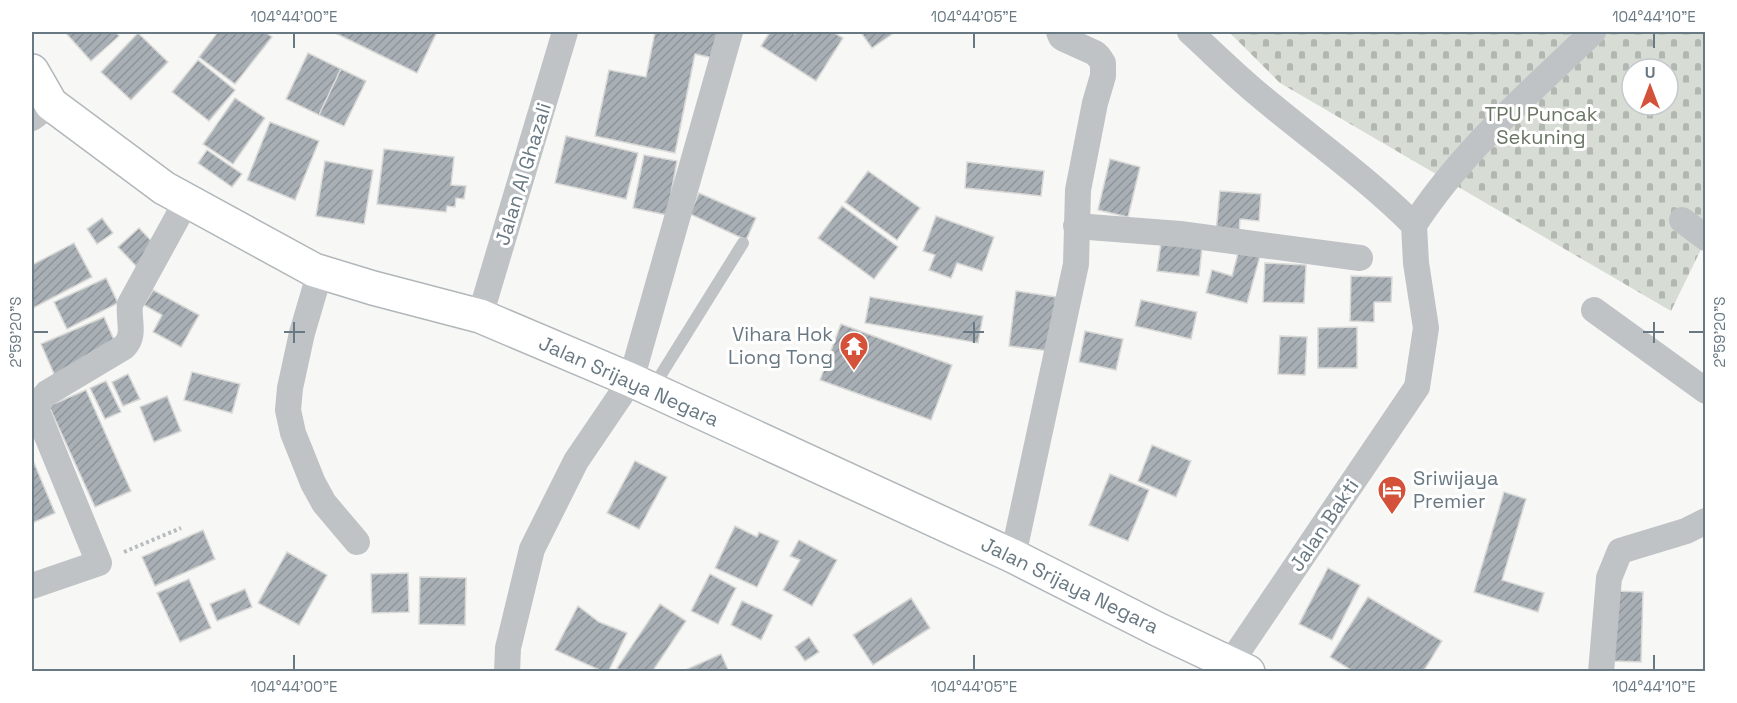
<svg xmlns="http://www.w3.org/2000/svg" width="1737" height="703" font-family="'Space Grotesk',sans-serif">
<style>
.cemetery{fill:url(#cemetery-stones);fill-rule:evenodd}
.building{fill:url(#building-hatch);stroke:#d9d9d7;stroke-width:1.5}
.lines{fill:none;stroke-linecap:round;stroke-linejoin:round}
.secondary-casing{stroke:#b1b7bb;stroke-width:36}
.path{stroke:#b9bcbe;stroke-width:4;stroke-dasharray:3 3;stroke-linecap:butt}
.service{stroke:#bfc3c6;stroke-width:12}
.minor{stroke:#bfc3c6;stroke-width:26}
.secondary{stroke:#fff;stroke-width:33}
.ticks{fill:none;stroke:#697983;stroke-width:2}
.labels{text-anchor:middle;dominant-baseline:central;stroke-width:6;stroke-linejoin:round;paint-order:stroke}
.park-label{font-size:20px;fill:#687663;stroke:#fff}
.street-label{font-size:20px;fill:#697983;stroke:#fff}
.poi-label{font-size:20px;fill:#697983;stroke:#fff;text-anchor:end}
.neatline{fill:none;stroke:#697983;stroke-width:2}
.ticks-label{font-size:15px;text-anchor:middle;fill:#697983}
</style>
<defs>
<pattern id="cemetery-stones" width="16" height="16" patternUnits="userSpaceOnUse" patternTransform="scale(1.5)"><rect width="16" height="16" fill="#d7dcd4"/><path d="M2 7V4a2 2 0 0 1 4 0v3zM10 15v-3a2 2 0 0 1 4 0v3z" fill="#b2b7b1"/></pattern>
<pattern id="building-hatch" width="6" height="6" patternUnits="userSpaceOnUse" patternTransform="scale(1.5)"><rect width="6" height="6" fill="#a9b0b5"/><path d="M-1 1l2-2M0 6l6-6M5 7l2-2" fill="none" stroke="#8e9499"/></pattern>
</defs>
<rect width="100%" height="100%" fill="#f7f7f5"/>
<!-- cemetery -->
<path class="cemetery" d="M1229 32H1705V241L1671 311 1280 83ZM1632 69H1668V105H1632Z"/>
<!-- building -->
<g class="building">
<path d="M65 32H116L119 36 91 61Z"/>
<path d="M218 32H265L272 37 235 84 199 57Z"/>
<path d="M333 32H437L417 73Z"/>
<path d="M655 32H718L713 58 695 54 675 153 595 136 609 70 646 77Z"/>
<path d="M770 32H791L795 34 796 32H833L843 38 816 81 761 46Z"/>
<path d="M865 32H895L872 48 862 34Z"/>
<path d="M138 33 168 62 131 100 101 72Z"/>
<path d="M308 53 341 69 319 115 286 99Z"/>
<path d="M198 60 235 90 209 121 172 92Z"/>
<path d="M341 69 366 81 344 126 319 115Z"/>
<path d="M235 98 265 118 233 164 203 144Z"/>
<path d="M270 122 319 141 295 200 247 180Z"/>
<path d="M566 136 638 153 626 199 555 183Z"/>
<path d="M384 149 454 157 451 185 466 186 464 199 456 198 455 207 447 206 446 212 377 204Z"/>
<path d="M207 150 242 174 232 187 198 163Z"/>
<path d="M644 155 677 161 667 215 633 208Z"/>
<path d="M1110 159 1140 167 1128 217 1098 210Z"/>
<path d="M325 161 373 170 364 224 316 216Z"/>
<path d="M967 162 1044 171 1041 196 965 188Z"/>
<path d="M868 171 920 208 897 240 845 202Z"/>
<path d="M1220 191 1261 194 1259 221 1240 219 1239 234 1216 232Z"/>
<path d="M699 193 756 218 746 240 690 214Z"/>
<path d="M842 206 898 247 874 279 818 238Z"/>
<path d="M936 216 994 237 982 271 957 263 951 278 929 270 935 255 923 251Z"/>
<path d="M102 218 113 233 97 244 87 229Z"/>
<path d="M139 228 157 247 136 266 118 247Z"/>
<path d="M74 243 92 277 33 308 32 265Z"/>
<path d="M1161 243 1202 248 1199 276 1157 271Z"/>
<path d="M1239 250 1260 256 1247 303 1206 293 1212 270 1232 276Z"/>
<path d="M1265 263 1306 265 1304 303 1263 302Z"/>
<path d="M1351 276 1392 277 1391 302H1374V322L1350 321Z"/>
<path d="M106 278 118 303 67 329 54 302Z"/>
<path d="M153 290 199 315 181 347 153 332 162 315 144 305Z"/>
<path d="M1016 291 1056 297 1049 351 1009 346Z"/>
<path d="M870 297 983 316 978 343 865 323Z"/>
<path d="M1141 300 1197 312 1191 339 1135 326Z"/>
<path d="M104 317 118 349 55 376 41 344Z"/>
<path d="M841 324 952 365 931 420 820 380Z"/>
<path d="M1357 327V368H1318V328Z"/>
<path d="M1085 331 1123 339 1116 370 1079 362Z"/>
<path d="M1280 336 1307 337 1305 375 1278 374Z"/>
<path d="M192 372 240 384 232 413 184 400Z"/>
<path d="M128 374 140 399 123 406 112 382Z"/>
<path d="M106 381 121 412 105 419 90 388Z"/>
<path d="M86 390 131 491 95 507 49 406Z"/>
<path d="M167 396 181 431 154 442 140 407Z"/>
<path d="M1152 445 1191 461 1176 497 1138 481Z"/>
<path d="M32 458 55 513 32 523Z"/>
<path d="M635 461 667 477 639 529 607 513Z"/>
<path d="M1110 474 1149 490 1128 541 1089 525Z"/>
<path d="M1504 492 1526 499 1502 580 1544 593 1538 612 1474 592Z"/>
<path d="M735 526 757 537 759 532 779 541 757 587 715 568Z"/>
<path d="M203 530 215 559 155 586 142 557Z"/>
<path d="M799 540 837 560 812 606 783 590 800 560 790 556Z"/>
<path d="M287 552 327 575 299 625 258 603Z"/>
<path d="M1328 568 1360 585 1332 640 1299 624Z"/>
<path d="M408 573 409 612 372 613 371 574Z"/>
<path d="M710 574 736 588 718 624 691 611Z"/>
<path d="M420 577 466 578 465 625 419 624Z"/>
<path d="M189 579 211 628 180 642 157 593Z"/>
<path d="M245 589 252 607 217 621 210 604Z"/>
<path d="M1614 591 1643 592 1641 662 1612 661Z"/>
<path d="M1368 597 1442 641 1423 672H1354L1330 657Z"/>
<path d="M911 598 930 628 873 665 853 635Z"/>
<path d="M742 601 773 615 761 640 731 625Z"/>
<path d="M660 604 686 621 652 672H622L617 668Z"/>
<path d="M578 606 599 622 627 633 608 672H604L555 650Z"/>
<path d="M809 637 819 652 805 661 795 647Z"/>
<path d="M721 654 729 672H681Z"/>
</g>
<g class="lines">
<!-- secondary casing -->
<g class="secondary-casing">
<path id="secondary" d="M32 71 51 104 164 188 314 270 373 288 480 316 631 380 1013 556 1159 630 1248 672"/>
</g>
<!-- path -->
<path class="path" d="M124 552 181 528"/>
<!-- service -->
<path class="service" d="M652 389 743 243"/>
<!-- minor -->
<g class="minor">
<path d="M1190 32C1212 52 1234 74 1258 94 1310 138 1366 177 1414 225L1416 263 1426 328 1417 387 1231 662"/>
<path d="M32 118 51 104"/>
<path d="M1682 220 1706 238"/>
<path d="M1414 225C1462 151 1530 92 1593 32"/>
<path d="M1076 226 1180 234 1360 258"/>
<path d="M320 272 302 333 290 388 288 410 293 433 313 483 324 503 357 542"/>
<path d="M1594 310 1706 391"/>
<path d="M480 316 565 32"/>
<path d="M1013 556 1076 264 1078 190 1095 103 1103 76V63L1099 57 1095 53 1064 39 1061 37 1059 32"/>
<path d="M32 586 99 563 38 414 37 405 47 393 124 347C136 335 128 321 130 304L187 200"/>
<path d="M507 672 508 648 532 549 576 461 631 380 730 32"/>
<path d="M1601 672 1609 578 1620 551 1686 531 1706 521"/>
</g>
<!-- secondary -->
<use href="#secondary" class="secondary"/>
</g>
<!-- ticks -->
<path class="ticks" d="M294 33V48M974 33V48M1654 33V48M294 322V343M974 322V343M1654 322V343M33 332H48M284 332H305M963 332H984M1643 332H1664M1689 332H1704M294 655V670M974 655V670M1654 655V670"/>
<!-- icons -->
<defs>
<g id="temple-pin" transform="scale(1.5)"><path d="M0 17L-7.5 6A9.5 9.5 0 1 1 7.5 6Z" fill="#d35239" stroke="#fff"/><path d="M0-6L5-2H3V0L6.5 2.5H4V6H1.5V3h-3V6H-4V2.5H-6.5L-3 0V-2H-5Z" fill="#fff"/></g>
<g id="hotel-pin" transform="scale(1.5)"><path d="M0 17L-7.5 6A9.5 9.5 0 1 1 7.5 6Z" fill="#d35239" stroke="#fff"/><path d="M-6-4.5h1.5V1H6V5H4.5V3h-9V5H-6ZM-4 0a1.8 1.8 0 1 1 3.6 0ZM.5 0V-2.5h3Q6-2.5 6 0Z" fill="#fff"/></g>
</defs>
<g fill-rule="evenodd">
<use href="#temple-pin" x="854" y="346"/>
<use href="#hotel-pin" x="1392" y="490"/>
</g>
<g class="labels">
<!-- park labels -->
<g class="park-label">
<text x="1541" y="114">TPU Puncak<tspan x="1541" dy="23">Sekuning</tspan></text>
</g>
<!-- street labels -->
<g class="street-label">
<text transform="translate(523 174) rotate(-73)">Jalan Al Ghazali</text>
<text transform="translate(629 381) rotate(24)">Jalan Srijaya Negara</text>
<text transform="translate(1324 525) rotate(-56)">Jalan Bakti</text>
<text transform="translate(1070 585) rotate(26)">Jalan Srijaya Negara</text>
</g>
<!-- poi labels -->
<g class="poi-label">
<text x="833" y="334">Vihara Hok<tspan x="833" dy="23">Liong Tong</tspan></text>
<text x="1413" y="478" text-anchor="start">Sriwijaya<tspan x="1413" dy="23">Premier</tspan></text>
</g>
</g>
<!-- border -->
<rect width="1737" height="703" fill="none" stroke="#ffffff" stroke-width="66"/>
<!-- north arrow -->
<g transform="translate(1650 87)"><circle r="28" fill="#ffffff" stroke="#c3c9cd" stroke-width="1.5"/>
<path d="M0-4.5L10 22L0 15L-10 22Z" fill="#d35239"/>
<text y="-9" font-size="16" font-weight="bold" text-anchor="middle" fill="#697983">U</text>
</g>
<rect x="33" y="33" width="1671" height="637" class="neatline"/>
<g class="ticks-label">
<text x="294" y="22">104°44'00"E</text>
<text x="974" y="22">104°44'05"E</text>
<text x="1654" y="22">104°44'10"E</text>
<text transform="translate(16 332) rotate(-90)" y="5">2°59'20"S</text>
<text transform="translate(1720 332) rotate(-90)" y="5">2°59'20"S</text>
<text x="294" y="692">104°44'00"E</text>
<text x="974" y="692">104°44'05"E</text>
<text x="1654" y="692">104°44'10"E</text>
</g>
</svg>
